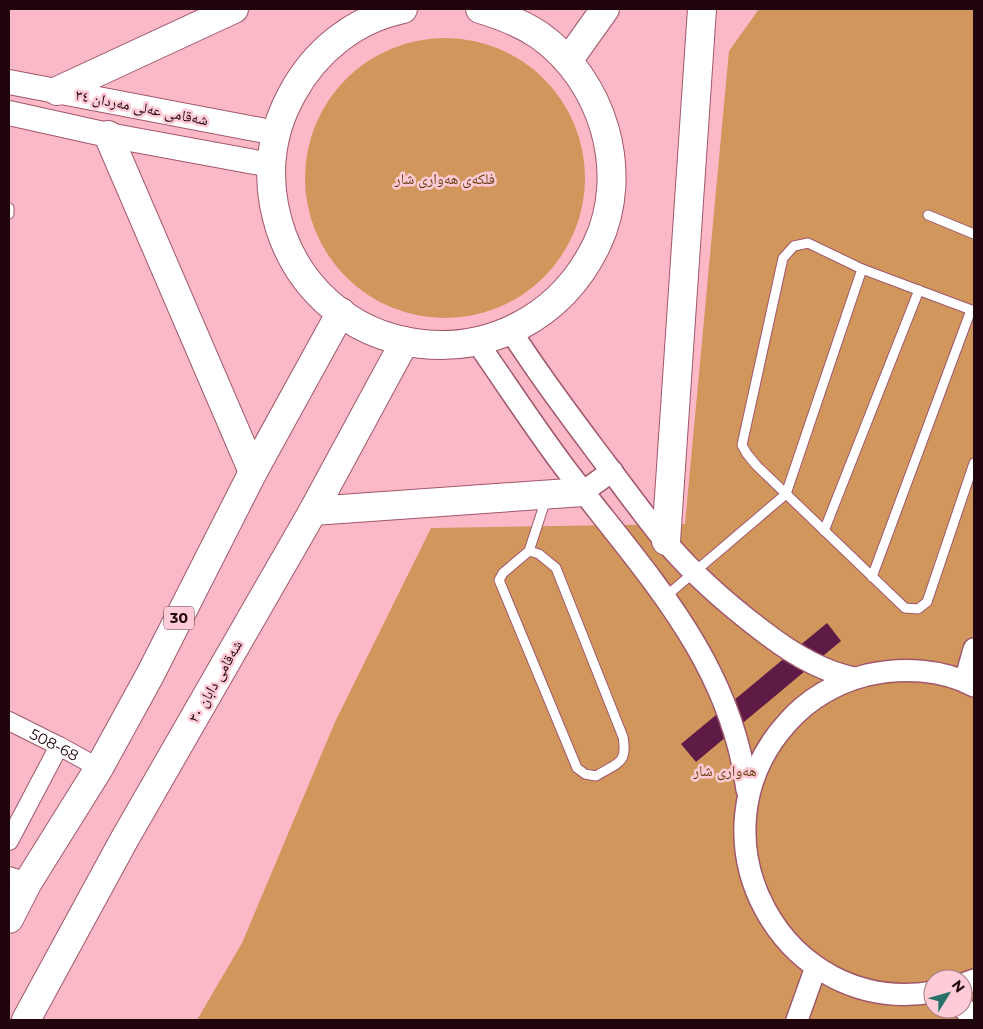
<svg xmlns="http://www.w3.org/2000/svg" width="983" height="1029" font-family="Montserrat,'Noto Naskh Arabic',sans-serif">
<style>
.green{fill:#d1965c;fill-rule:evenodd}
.building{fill:#5e1b46}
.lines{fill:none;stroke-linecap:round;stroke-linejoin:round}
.service-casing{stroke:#a0576a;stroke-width:11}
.minor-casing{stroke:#a0576a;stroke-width:20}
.tertiary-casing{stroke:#a0576a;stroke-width:24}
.secondary-casing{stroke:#a0576a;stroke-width:26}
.primary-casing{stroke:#a0576a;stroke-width:30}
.service{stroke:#fff;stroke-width:9}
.minor{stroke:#fff;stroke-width:18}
.tertiary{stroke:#fff;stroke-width:21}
.secondary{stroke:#fff;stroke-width:24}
.primary{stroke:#fff;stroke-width:28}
.labels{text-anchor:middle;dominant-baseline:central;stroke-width:5;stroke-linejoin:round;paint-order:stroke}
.shield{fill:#fecbd6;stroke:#634049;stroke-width:1}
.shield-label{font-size:14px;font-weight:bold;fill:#20050d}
.street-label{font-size:15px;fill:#20050d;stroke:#fecbd6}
.park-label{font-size:15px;fill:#683f0e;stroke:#fecbd6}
</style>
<rect width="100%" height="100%" fill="#fbb9c7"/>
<!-- green -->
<g class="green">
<path d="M759 9H974V1020H197L242 943 335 722 431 528 685 524 729 51ZM933 979H963V1009H933Z"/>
<circle cx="445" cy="178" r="140"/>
</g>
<!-- building -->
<path class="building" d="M827 623 841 641 696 762 681 744Z"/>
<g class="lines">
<!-- service casing -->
<g class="service-casing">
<g id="service">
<path d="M9 208V214"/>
<path d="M928 215 974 234"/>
<path d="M974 311 862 269 808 243 794 246 783 258 742 445 747 454 757 466 905 608 918 609 927 602 974 463"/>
<path d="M824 531 919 290"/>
<path d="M529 551 539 554 556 568 623 737C628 764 617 763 596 776L585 774 577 768 499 580 503 573 529 551 546 499"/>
<path d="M872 577 971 310"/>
<path d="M665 597 786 494 862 269"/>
</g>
</g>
<!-- minor casing -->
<g class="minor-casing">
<g id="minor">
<path id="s1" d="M9 721 59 746 99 768"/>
<path d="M9 841 59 746"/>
<path d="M9 876 28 882"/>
</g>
</g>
<!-- tertiary casing -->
<g class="tertiary-casing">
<g id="tertiary">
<path d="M511 331C540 377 573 420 606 464 626 490 645 517 666 542 695 576 728 605 764 632 791 653 820 671 854 678"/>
<path d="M477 342C507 385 536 430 568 472 645 573 730 659 747 790"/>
<path d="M583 492 612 471"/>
<path d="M965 681 974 649"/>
<path d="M963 984 974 980"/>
<path d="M933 992C782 1017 685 836 787 723 808 699 836 683 867 675 902 667 942 669 974 686"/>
<path d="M963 1007 973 1020"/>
<path d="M797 1020 816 967"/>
</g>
</g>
<!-- secondary casing -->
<g class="secondary-casing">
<g id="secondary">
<path d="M9 82 276 133"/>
<path d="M9 113 108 135 271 165"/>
</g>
</g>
<!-- primary casing -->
<g class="primary-casing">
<g id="primary">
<path d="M403 9C355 19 315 51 292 94 273 128 267 167 274 205 306 371 524 396 597 244 631 172 603 80 539 35 521 23 500 15 480 9"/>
<path d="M568 61 605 9"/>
<path d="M57 91 234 9"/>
<path d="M108 135 253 472"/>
<path d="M313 511 583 492"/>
<path d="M666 541 702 9"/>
<path d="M9 919 28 882 99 768 150 675 253 472 341 312"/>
<path d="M26 1020 124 840 313 511 405 341"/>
</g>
</g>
<!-- service -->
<use href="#service" class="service"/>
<!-- minor -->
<use href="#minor" class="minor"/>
<!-- tertiary -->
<use href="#tertiary" class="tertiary"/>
<!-- secondary -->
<use href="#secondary" class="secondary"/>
<!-- primary -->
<use href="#primary" class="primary"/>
</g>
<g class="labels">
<!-- shield labels -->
<rect class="shield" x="164" y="606.5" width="30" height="23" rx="4"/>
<g class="shield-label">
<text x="179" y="618">30</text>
</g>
<!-- street labels -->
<g class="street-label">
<text transform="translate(142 107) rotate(11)">شەقامی عەلی مەردان ٣٤</text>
<text transform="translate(215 681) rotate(-60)">شەقامی دابان ٣٠</text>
<text stroke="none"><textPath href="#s1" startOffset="51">508-68</textPath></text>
</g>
<!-- park labels -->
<g class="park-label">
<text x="445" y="178">فلکەی هەواری شار</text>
<text x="725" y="770">هەواری شار</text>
</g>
</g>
<!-- border -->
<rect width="983" height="1029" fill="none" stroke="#20050d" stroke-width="20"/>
<!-- north arrow -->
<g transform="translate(948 994) rotate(53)"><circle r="24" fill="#fecbd6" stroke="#a57c86"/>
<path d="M0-4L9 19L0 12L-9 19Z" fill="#297168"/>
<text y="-8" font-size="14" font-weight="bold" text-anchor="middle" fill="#20050d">N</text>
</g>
</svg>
